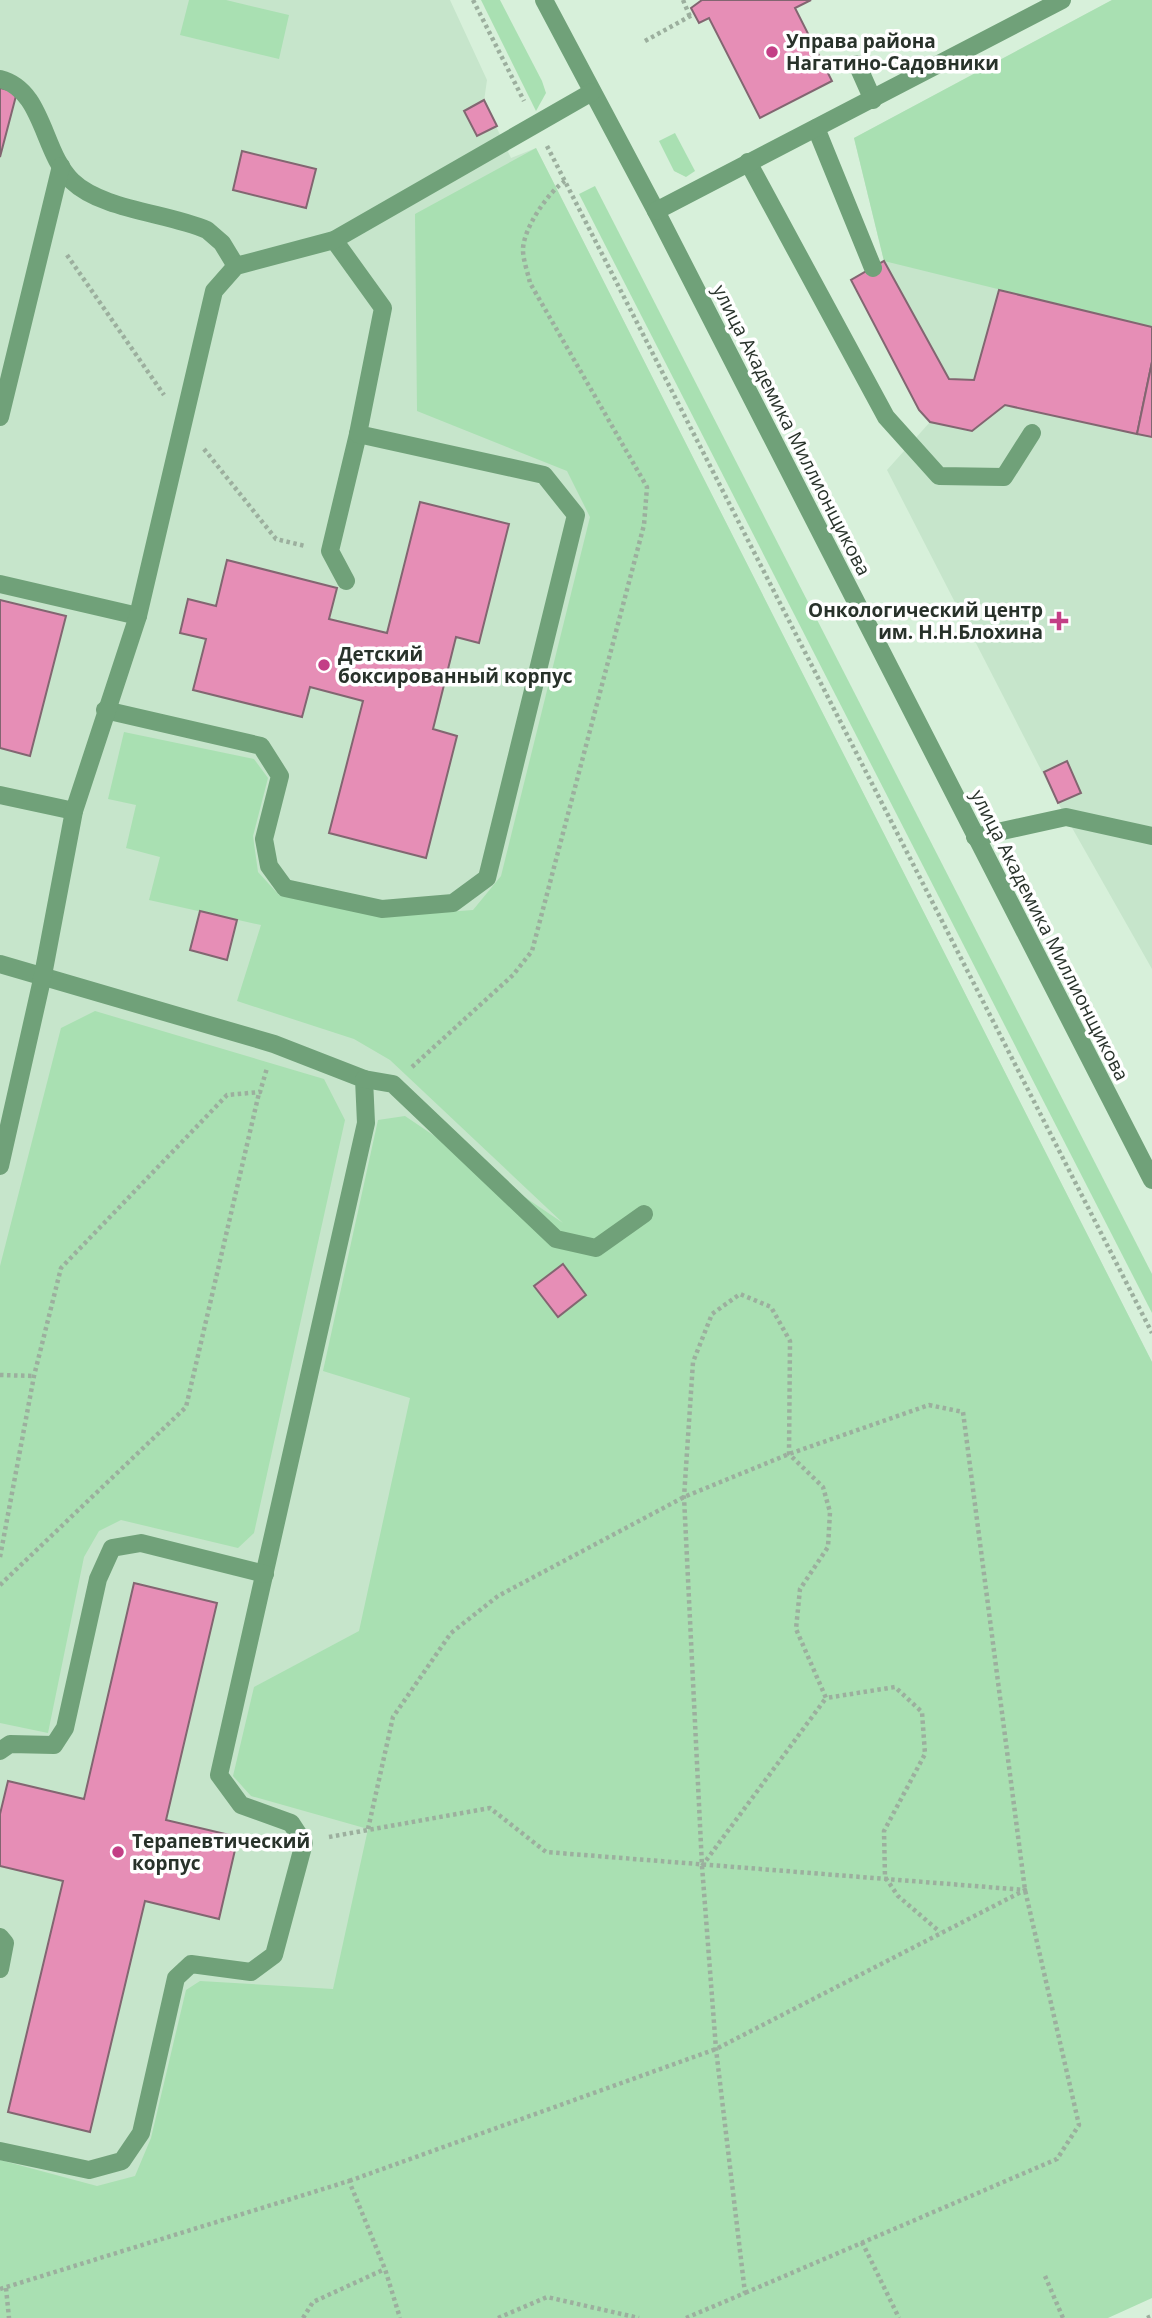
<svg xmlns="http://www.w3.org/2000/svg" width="1152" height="2318" font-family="'Open Sans',sans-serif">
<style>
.built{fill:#c6e5cb}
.green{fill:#a9e0b2}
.building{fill:#e68eb6;stroke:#826671;stroke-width:2}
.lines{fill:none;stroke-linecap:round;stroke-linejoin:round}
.path{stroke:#9caf9e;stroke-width:4.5;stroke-dasharray:3.5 3.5;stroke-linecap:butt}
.minor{stroke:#70a179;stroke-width:18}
.poi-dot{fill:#c33f86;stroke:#fff;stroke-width:2.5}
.labels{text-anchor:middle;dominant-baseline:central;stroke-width:7;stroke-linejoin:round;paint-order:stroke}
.poi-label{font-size:19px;font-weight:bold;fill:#28322a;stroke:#fff;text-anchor:start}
.street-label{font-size:19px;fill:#28322a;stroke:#fff}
</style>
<rect width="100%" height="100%" fill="#d7f0da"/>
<!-- built -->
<g class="built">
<path d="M0 0H450L487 80 484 101 511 158 536 148 1152 1362 0 2318Z"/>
<path d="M1112 0H1152V969L1058 803 887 470 930 422 919 410 851 280 884 261 854 138Z"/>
</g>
<!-- green -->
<g class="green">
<path d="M189 0H226L289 15 279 59 180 35Z"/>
<path d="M481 0H500L542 81 546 93 536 111Z"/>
<path d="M1112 0H1152V327L884 261 854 138Z"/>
<path d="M675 133 695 171 686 177 674 171 659 141Z"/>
<path d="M536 148 1152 1362V2298L1108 2318H0V2160L97 2186 135 2176 151 2138 186 1990 200 1981 333 1989 368 1829 251 1796 233 1776 254 1687 359 1631 410 1398 323 1371 378 1120 405 1116 563 1223 390 1060 354 1039 237 1001 261 925 149 900 160 857 126 848 136 805 108 799 124 732 254 759 268 778 253 836 258 872 279 895 381 917 473 910 501 876 590 517 567 471 417 411 415 214Z"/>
<path d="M595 186 1152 1274V1313L579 194Z"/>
<path d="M95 1011 324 1079 345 1120 254 1533 238 1548 121 1520 99 1531 84 1557 48 1733 0 1723V1266L61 1028Z"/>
</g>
<!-- building -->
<g class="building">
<path d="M702 0H811L795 8 832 81 760 118 709 18 699 23 691 8Z"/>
<path d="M0 88 17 92 0 157Z"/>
<path d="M484 100 497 126 477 136 464 111Z"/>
<path d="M242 151 316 169 306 208 233 190Z"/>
<path d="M884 261 949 379 974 380 999 290 1152 327V362L1137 434 1005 405 972 431 930 422 919 410 851 280Z"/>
<path d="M1152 362V437L1137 434Z"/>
<path d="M420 502 509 524 479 643 456 637 433 729 457 736 426 858 329 833 363 701 310 687 302 717 193 690 206 639 180 633 188 599 216 606 227 560 337 588 329 619 387 633Z"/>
<path d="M0 600 66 616 30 756 0 748Z"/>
<path d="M1067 761 1081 793 1058 803 1044 772Z"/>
<path d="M200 911 237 920 227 960 190 950Z"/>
<path d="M563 1264 586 1295 558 1317 534 1286Z"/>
<path d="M134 1583 217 1603 166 1820 238 1837 219 1919 145 1901 90 2132 8 2112 63 1881 0 1866V1814L8 1781 84 1799Z"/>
</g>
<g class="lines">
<!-- path -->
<g class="path">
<path d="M473 0 524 101"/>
<path d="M683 0 690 17"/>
<path d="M645 41 694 14"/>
<path d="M547 146 1152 1333"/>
<path d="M67 255 164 395"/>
<path d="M204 449 276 539 305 546"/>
<path d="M412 1067 513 975 532 951 644 525 647 487 530 283C528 273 523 260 523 250 523 229 548 192 565 181"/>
<path d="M0 1375 34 1376"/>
<path d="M0 1557 34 1376 61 1268 227 1095 260 1092 267 1068"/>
<path d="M0 1585 186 1407 259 1093"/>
<path d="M368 1829 393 1717 451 1633 498 1596 684 1497 789 1454 929 1405 963 1412 1025 1890 1079 2125 1057 2159 745 2293"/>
<path d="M329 1837 490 1808 546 1852 1025 1890 716 2049 349 2181"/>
<path d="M702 1866 826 1698"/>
<path d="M862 2242 899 2318"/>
<path d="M1045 2276 1063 2318"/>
<path d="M6 2288 9 2318"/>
<path d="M0 2289 349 2181 385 2269 400 2318"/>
<path d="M303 2318 313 2302 385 2269"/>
<path d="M498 2318 547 2297 639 2318"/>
<path d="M686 2318 745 2293 716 2049 702 1866 684 1497 693 1362 712 1314 740 1294 771 1307 790 1341 789 1454 823 1487 830 1512 828 1547 800 1589 796 1629 826 1698 895 1687 922 1712 925 1754 884 1831 885 1877 898 1896 940 1932"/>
<path d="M1147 2318 1152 2316"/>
</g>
<!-- minor -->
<g class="minor">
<path d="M544 0 656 211 1152 1180"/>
<path d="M857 64 873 100"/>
<path d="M0 79C44 90 42 152 72 181 102 210 168 213 207 230L222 243 236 266"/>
<path d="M816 128 873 268"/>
<path d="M748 162 886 417 939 476 1004 477 1032 433"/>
<path d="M656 211 1062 0"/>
<path d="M0 417 61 166"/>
<path d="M346 581 330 551 358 434"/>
<path d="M0 584 138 616"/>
<path d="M105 710 261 746 280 776 264 839 269 866 285 888 382 909 453 903 487 878 576 515 544 475 358 434 383 308 334 240"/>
<path d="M0 795 74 811"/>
<path d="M975 837 1066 817 1152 836"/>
<path d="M0 964 274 1044 364 1079 366 1123 219 1775 241 1805 291 1823 304 1843 274 1955 251 1972 191 1964 176 1978 141 2133 122 2161 89 2170 0 2151"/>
<path d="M364 1079 393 1084 556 1239 596 1248 644 1214"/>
<path d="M0 1166 43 975 74 811 138 616 214 291 236 266 334 240 592 92"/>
<path d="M0 1751 10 1744 54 1745 65 1728 98 1579 112 1548 141 1543 265 1574"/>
<path d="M0 1937 5 1943 0 1969"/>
</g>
</g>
<!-- markers -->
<g class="poi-dot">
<circle cx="772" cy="52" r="7"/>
<path d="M1055.5 610.5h7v7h7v7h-7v7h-7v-7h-7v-7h7z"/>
<circle cx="324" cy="665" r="7"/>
<circle cx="118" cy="1852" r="7"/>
</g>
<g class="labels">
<!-- poi labels -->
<g class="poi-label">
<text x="786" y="41">Управа района<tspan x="786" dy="22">Нагатино-Садовники</tspan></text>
<text x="1043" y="610" text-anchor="end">Онкологический центр<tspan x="1043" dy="22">им. Н.Н.Блохина</tspan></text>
<text x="338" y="654">Детский<tspan x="338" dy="22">боксированный корпус</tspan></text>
<text x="132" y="1841">Терапевтический<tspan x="132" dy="22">корпус</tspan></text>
</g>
<!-- street labels -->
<g class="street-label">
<text transform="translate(792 430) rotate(63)">улица Академика Миллионщикова</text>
<text transform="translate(1050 935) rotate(63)">улица Академика Миллионщикова</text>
</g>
</g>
</svg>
